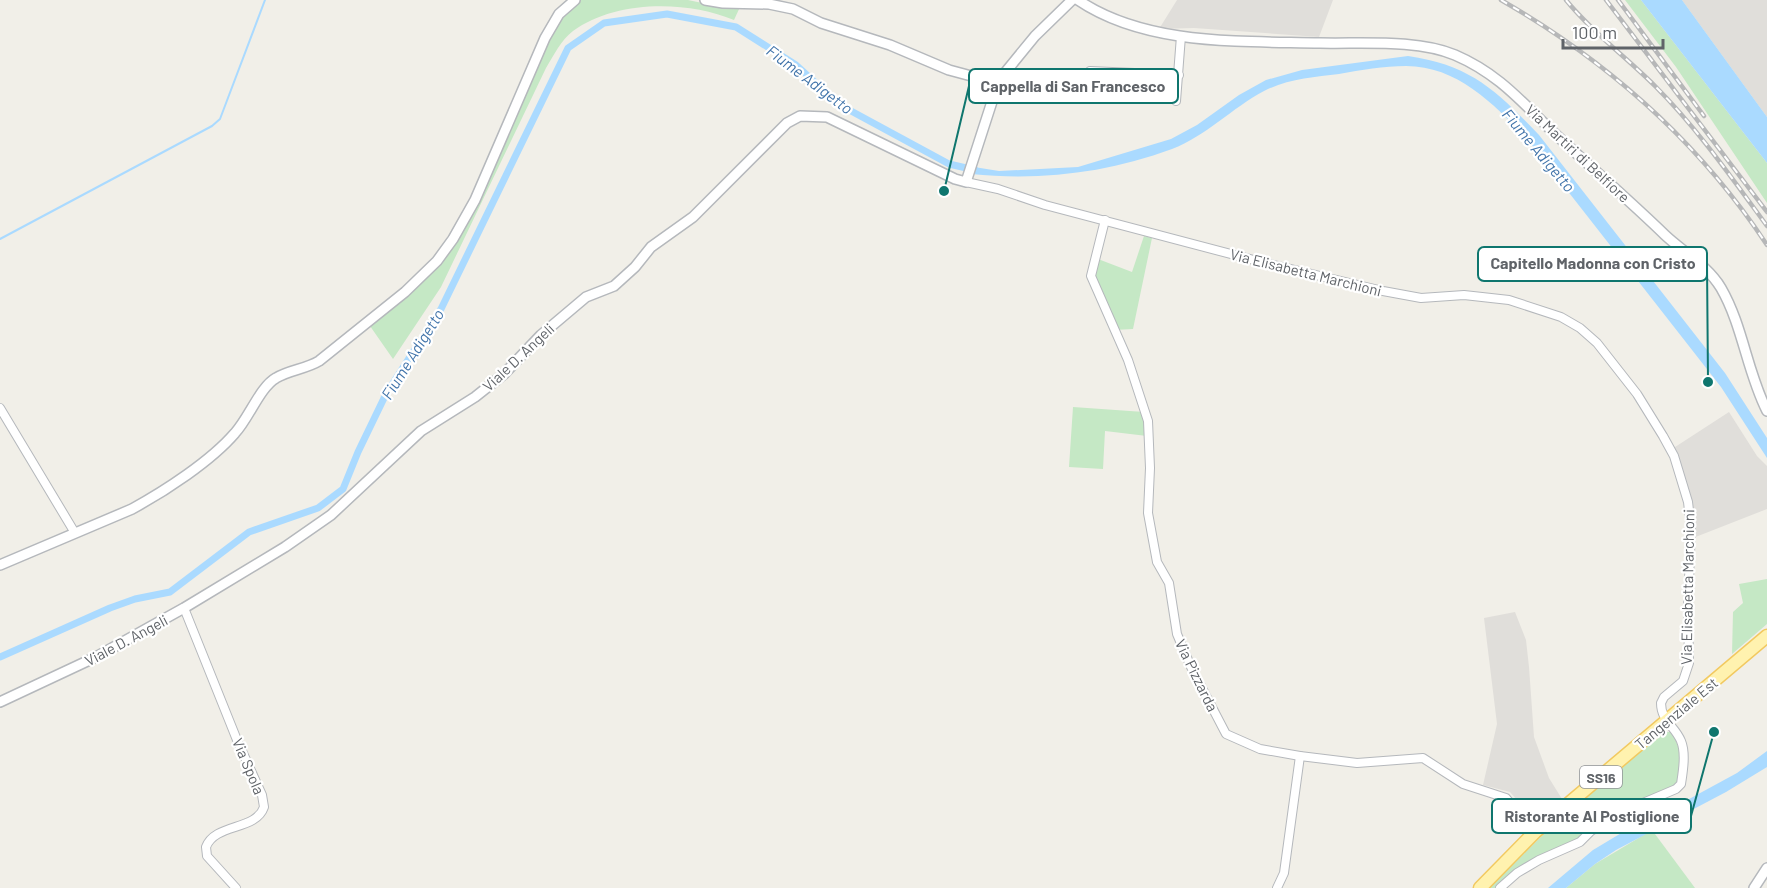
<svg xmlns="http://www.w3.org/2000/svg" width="1767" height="888" font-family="Barlow,sans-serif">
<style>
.industrial{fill:#e0deda}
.green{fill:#c5e8c5}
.water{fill:#aadaff}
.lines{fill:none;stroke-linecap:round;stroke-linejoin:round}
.stream{stroke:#aadaff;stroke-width:2}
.canal{stroke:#aadaff;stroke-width:7}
.minor-casing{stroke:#b5b8bc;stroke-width:10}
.tertiary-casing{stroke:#b5b8bc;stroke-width:12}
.primary-casing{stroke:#f2c960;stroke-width:15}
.minor{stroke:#fff;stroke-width:8}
.tertiary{stroke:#fff;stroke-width:9}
.primary{stroke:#fff2af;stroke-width:12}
.rail-casing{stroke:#b6b7b8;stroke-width:4.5}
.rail{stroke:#fff;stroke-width:2;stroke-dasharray:7;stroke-linecap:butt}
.labels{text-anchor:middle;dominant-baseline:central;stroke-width:4.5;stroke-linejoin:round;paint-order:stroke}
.shield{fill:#fff;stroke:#8f9295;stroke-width:1.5}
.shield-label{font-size:14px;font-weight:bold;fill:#5f6368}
.street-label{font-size:15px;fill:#5f6368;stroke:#fff}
.water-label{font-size:16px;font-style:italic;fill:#4174aa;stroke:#fff}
.leader{fill:none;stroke:#0f766e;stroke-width:2}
.callout-dot{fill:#0f766e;stroke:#fff;stroke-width:2}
.callout{fill:#fff;stroke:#0f766e;stroke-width:2}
.callout-label{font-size:16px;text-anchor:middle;font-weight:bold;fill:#5f6368}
</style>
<rect width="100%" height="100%" fill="#f1efe8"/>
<!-- industrial -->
<g class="industrial">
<path d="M1177 0H1333L1319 37 1194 28 1159 29Z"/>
<path d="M1682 0H1767V117Z"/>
<path d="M1729 412 1757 456 1767 466V509L1693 538 1672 449Z"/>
<path d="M1515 612 1526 640 1529 667 1534 737 1549 778 1562 799 1535 821 1510 792 1483 785 1497 724 1484 618Z"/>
</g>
<!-- green -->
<g class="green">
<path d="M576 0H688L707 4 740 7 734 20C687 0 615 0 573 31 561 40 554 55 546 68L441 287 393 359 370 326 403 299 455 232 558 19Z"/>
<path d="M1625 0H1641L1767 163V203L1676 67Z"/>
<path d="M1144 236 1152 238 1133 329 1114 330 1097 292 1100 287 1094 276 1098 259 1132 272Z"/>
<path d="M1073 407 1144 412 1147 436 1105 431 1103 469 1069 467Z"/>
<path d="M1767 579V624L1732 654 1733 612 1743 603 1739 584Z"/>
<path d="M1664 732H1670C1682 744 1686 777 1671 789 1665 794 1652 797 1644 799L1498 888H1489L1567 811Z"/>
<path d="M1652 830 1695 888H1566L1595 864Z"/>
</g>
<!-- water -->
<g class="water">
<path d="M1641 0H1682L1767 117V163Z"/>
<path d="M1408 56C1471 65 1497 91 1539 135L1725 373 1767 438V458L1721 387 1527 139C1494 104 1457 66 1406 66 1384 66 1361 70 1339 74 1314 77 1287 79 1264 91 1232 108 1206 136 1172 149 1107 173 1040 181 971 174L974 167 999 171 1078 167 1171 139 1197 125 1239 95 1266 80 1302 70Z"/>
<path d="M1767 751V767L1726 792 1616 850 1595 864 1566 888H1548L1593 850 1633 826 1691 798 1737 773Z"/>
</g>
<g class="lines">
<!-- stream -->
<path class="stream" d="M0 239 212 126 220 119 265 0"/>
<!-- canal -->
<path class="canal" d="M0 657 110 608 135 599 170 592 249 532 318 508 343 489 358 452 386 394 441 309 568 48 604 23 667 14 736 27 796 65 840 105 949 164 975 170"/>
<!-- minor casing -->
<g class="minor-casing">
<g id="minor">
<path d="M1090 71 1179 75"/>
<path d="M1003 73 1013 79 1075 97"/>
<path d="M1176 101 1181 36"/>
<path d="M966 182 998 189 1045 205 1265 263 1383 291 1421 298 1464 295 1509 300 1561 317 1580 328 1597 343 1637 394 1663 436 1674 456 1688 502 1691 527 1688 606 1689 663 1683 681 1664 697 1661 703C1661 721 1675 726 1681 741 1686 753 1683 771 1681 784L1676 789 1624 811 1591 831 1580 842 1539 860 1517 873 1500 888"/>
<path d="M1105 220 1091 276 1128 360 1148 421 1150 468 1148 513 1157 562 1169 583 1177 634 1191 667 1226 734 1260 749 1300 756 1357 763 1423 758 1463 784 1506 798 1535 832"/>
<path d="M0 408 75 533"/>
<path d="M184 608 237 740 262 795 264 807C256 831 215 823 206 847L207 856 236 888"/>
<path d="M1277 888 1284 873 1300 756"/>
</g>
</g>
<!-- tertiary casing -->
<g class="tertiary-casing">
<g id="tertiary">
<path d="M705 0 723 3 769 4 793 9 821 23 890 45 949 70 975 77 999 80"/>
<path d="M1078 0C1146 46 1241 41 1320 43 1362 44 1417 39 1455 55 1497 73 1520 100 1551 130 1589 166 1628 199 1665 235 1683 252 1708 266 1721 288 1743 326 1747 372 1767 411"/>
<path d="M0 565 132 509C165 491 211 461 235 433 249 418 260 387 276 378 289 370 306 369 319 361L405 292 437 261 453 239 475 200 545 38 559 14 575 0"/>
<path d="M0 702 96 657 184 608 285 547 331 515 421 431 475 397 504 374 541 335 586 297 614 286 635 267 651 247 693 217 787 123 800 116 827 117 955 179 966 182 999 80 1035 36 1072 0"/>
<path d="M1754 888 1767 868"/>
</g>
</g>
<!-- primary casing -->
<g class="primary-casing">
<path id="primary" d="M1480 888 1535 832 1767 636"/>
</g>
<!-- minor -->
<use href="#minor" class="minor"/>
<!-- tertiary -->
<use href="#tertiary" class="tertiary"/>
<!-- primary -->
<use href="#primary" class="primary"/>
<!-- rail casing -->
<g class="rail-casing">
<g id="rail">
<path d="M1501 0C1607 61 1699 142 1767 245"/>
<path d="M1566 0C1592 32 1626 57 1655 86 1697 128 1732 178 1767 226"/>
<path d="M1606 0 1767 212"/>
<path d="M1618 0 1704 116"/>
</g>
</g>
<!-- rail -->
<use href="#rail" class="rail"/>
</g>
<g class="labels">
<!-- shield labels -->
<rect class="shield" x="1580" y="766" width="42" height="22" rx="4.5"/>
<g class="shield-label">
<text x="1601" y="777">SS16</text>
</g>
<!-- street labels -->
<g class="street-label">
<text transform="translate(1578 153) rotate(43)">Via Martiri di Belfiore</text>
<text transform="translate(1306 272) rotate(14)">Via Elisabetta Marchioni</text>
<text transform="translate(518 357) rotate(-43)">Viale D. Angeli</text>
<text transform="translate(1687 587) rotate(-89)">Via Elisabetta Marchioni</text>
<text transform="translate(126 640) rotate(-28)">Viale D. Angeli</text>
<text transform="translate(1197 675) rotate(64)">Via Pizzarda</text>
<text transform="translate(1676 713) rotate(-40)">Tangenziale Est</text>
<text transform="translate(249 766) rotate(67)">Via Spola</text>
</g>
<!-- water labels -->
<g class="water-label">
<text transform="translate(810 79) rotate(37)">Fiume Adigetto</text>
<text transform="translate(1539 150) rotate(50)">Fiume Adigetto</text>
<text transform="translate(412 354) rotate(-58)">Fiume Adigetto</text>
</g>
</g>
<!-- callouts -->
<path class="leader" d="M944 191L969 86M1708 382L1707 264M1714 732L1691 816"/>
<g class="callout-dot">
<circle cx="944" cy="191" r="6"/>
<circle cx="1708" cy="382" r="6"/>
<circle cx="1714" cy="732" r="6"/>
</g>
<g class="callout">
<rect x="969" y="69" width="209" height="34" rx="6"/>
<rect x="1478" y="247" width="229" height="34" rx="6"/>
<rect x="1492" y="799" width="199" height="34" rx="6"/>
</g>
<g class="callout-label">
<text x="1073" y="92">Cappella di San Francesco</text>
<text x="1593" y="269">Capitello Madonna con Cristo</text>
<text x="1592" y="822">Ristorante Al Postiglione</text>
</g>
<!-- scale -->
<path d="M1563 39v9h100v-9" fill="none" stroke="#5f6368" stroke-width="3"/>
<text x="1572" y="39" font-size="18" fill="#5f6368" stroke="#ffffff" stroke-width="4.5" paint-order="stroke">100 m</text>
</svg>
